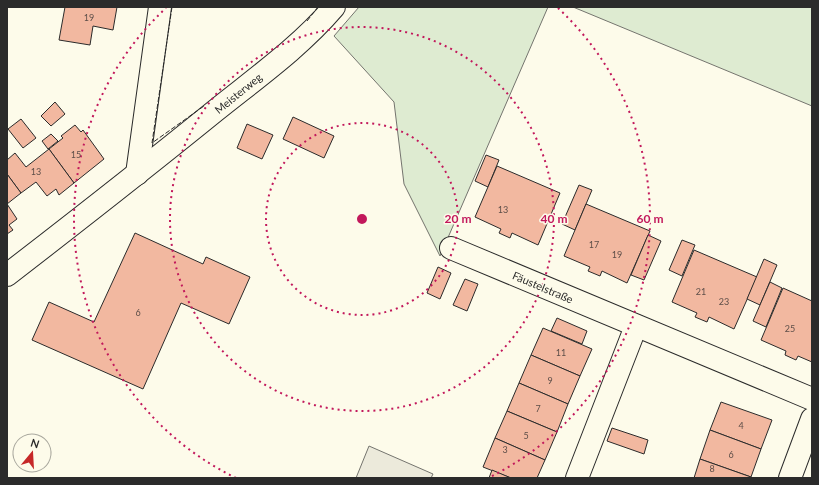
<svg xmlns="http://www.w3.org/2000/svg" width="819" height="485" font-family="Lato,sans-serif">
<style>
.green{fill:#deebd1;stroke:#74746e}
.parking{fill:#eceadb;stroke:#74746e}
.building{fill:#f2b8a0;stroke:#2b2b2b}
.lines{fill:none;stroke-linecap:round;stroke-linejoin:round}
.minor-casing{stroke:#2b2b2b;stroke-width:24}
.minor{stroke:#fdfbea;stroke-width:22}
.fence{stroke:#2b2b2b;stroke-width:1;stroke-dasharray:5 2;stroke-linecap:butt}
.ring{fill:none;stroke:#c2185b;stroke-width:2;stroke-dasharray:2 4}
.labels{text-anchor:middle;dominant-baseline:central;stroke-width:3;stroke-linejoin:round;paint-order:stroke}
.number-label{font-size:9px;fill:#5d4e48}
.street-label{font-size:11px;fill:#2b2b2b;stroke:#fdfbea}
.centre{fill:#c2185b;stroke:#fdfbea;stroke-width:2}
.ring-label{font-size:12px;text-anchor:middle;font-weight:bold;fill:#c2185b;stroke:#fdfbea;stroke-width:3;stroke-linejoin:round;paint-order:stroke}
</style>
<rect width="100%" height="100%" fill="#fdfbea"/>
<!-- green -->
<g class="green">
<path d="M359 7H548L440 256 404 184 394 102 334 36Z"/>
<path d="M573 7H812V106Z"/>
</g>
<!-- parking -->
<path class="parking" d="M369 446 433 474 431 478H356Z"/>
<!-- building -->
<g class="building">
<path d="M65 7H117L113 30 93 26 90 45 59 40Z"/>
<path d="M55 102 65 114 51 126 41 116Z"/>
<path d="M293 117 334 136 324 158 283 139Z"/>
<path d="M21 119 36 138 23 148 8 129Z"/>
<path d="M247 124 273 135 262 159 237 148Z"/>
<path d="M75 125 81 132 83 130 104 159 74 183 49 149 63 138 61 136Z"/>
<path d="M51 134 58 141 48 149 42 141Z"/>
<path d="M49 149 74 183 59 195 56 189 47 196 36 182 21 193 7 174V160L15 153 26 167Z"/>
<path d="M486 155 499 160 488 187 475 181Z"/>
<path d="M497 166 560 193 538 245 512 233 510 238 499 233 501 229 475 217Z"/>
<path d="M7 174 21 193 7 204Z"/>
<path d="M579 185 592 190 575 230 562 224Z"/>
<path d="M7 204 17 219 9 225 13 230 7 234Z"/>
<path d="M586 204 650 231 627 283 602 271 600 276 588 271 590 267 564 256Z"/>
<path d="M135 233 203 264 206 257 250 277 229 324 181 303 143 389 32 340 49 302 94 322Z"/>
<path d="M648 235 661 241 644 280 631 275Z"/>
<path d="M682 240 695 245 682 276 669 270Z"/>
<path d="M694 250 757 277 734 329 709 317 707 322 695 317 697 313 672 302Z"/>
<path d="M764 259 777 265 760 305 747 299Z"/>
<path d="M438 267 451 273 440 299 427 293Z"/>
<path d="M465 279 478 284 467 311 453 305Z"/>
<path d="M770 282 782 288 766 327 753 321Z"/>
<path d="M783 288 812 301V362L798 356 796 360 785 355 786 351 761 340Z"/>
<path d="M557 318 587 331 582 344 551 331Z"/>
<path d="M543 328 592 349 580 376 531 355Z"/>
<path d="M531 355 580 376 568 404 519 383Z"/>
<path d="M519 383 568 404 557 432 507 411Z"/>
<path d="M721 402 772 420 761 449 710 430Z"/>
<path d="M507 411 557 432 545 460 495 438Z"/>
<path d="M612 428 648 440 644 454 607 441Z"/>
<path d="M710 430 761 449 751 477 700 459Z"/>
<path d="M495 438 545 460 537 478H511L483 467Z"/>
<path d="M700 459 751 477V478H694Z"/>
<path d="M492 470 511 478H489Z"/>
</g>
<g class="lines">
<!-- minor casing -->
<g class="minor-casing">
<g id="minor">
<path d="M137 174 160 7"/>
<path d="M451 248 812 399"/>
<path d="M7 275C77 221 146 167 215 111 256 78 300 47 334 7"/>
<path d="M577 478 636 326"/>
<path d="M790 478 812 419"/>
</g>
</g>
<!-- minor -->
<use href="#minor" class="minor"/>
<!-- fence -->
<g class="fence">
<path d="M172 7 152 143 204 106"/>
<path d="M307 21 318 7"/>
</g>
</g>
<!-- distance rings -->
<g class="ring">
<circle cx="362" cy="219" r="96"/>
<circle cx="362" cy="219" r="192"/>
<path d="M236 478A288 288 0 0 1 166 8M558 8A288 288 0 0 1 488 478"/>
</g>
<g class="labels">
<!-- number labels -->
<g class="number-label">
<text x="89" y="17">19</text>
<text x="76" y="154">15</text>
<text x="36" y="171">13</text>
<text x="503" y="209">13</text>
<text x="594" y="244">17</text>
<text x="617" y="254">19</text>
<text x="701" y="291">21</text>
<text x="724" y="301">23</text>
<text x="138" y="312">6</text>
<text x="790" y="328">25</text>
<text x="561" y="352">11</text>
<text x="550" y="380">9</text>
<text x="538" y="408">7</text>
<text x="741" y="425">4</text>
<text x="526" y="435">5</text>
<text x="505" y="449">3</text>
<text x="731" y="454">6</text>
<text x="712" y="468">8</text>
</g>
<!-- street labels -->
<g class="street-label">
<text transform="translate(238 93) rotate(-39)">Meisterweg</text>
<text transform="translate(543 287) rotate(23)">Fäustelstraße</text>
</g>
</g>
<circle cx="362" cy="219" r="6" class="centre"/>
<g class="ring-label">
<text x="458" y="223">20 m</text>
<text x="554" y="223">40 m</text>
<text x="650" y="223">60 m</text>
</g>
<!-- border -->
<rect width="819" height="485" fill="none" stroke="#2b2b2b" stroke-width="16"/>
<!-- north arrow -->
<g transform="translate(32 453) rotate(18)"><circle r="19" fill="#fdfbea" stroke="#a9a89e"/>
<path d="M0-3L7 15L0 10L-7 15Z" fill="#c62828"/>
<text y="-6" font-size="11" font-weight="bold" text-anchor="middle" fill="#2b2b2b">N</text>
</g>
</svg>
